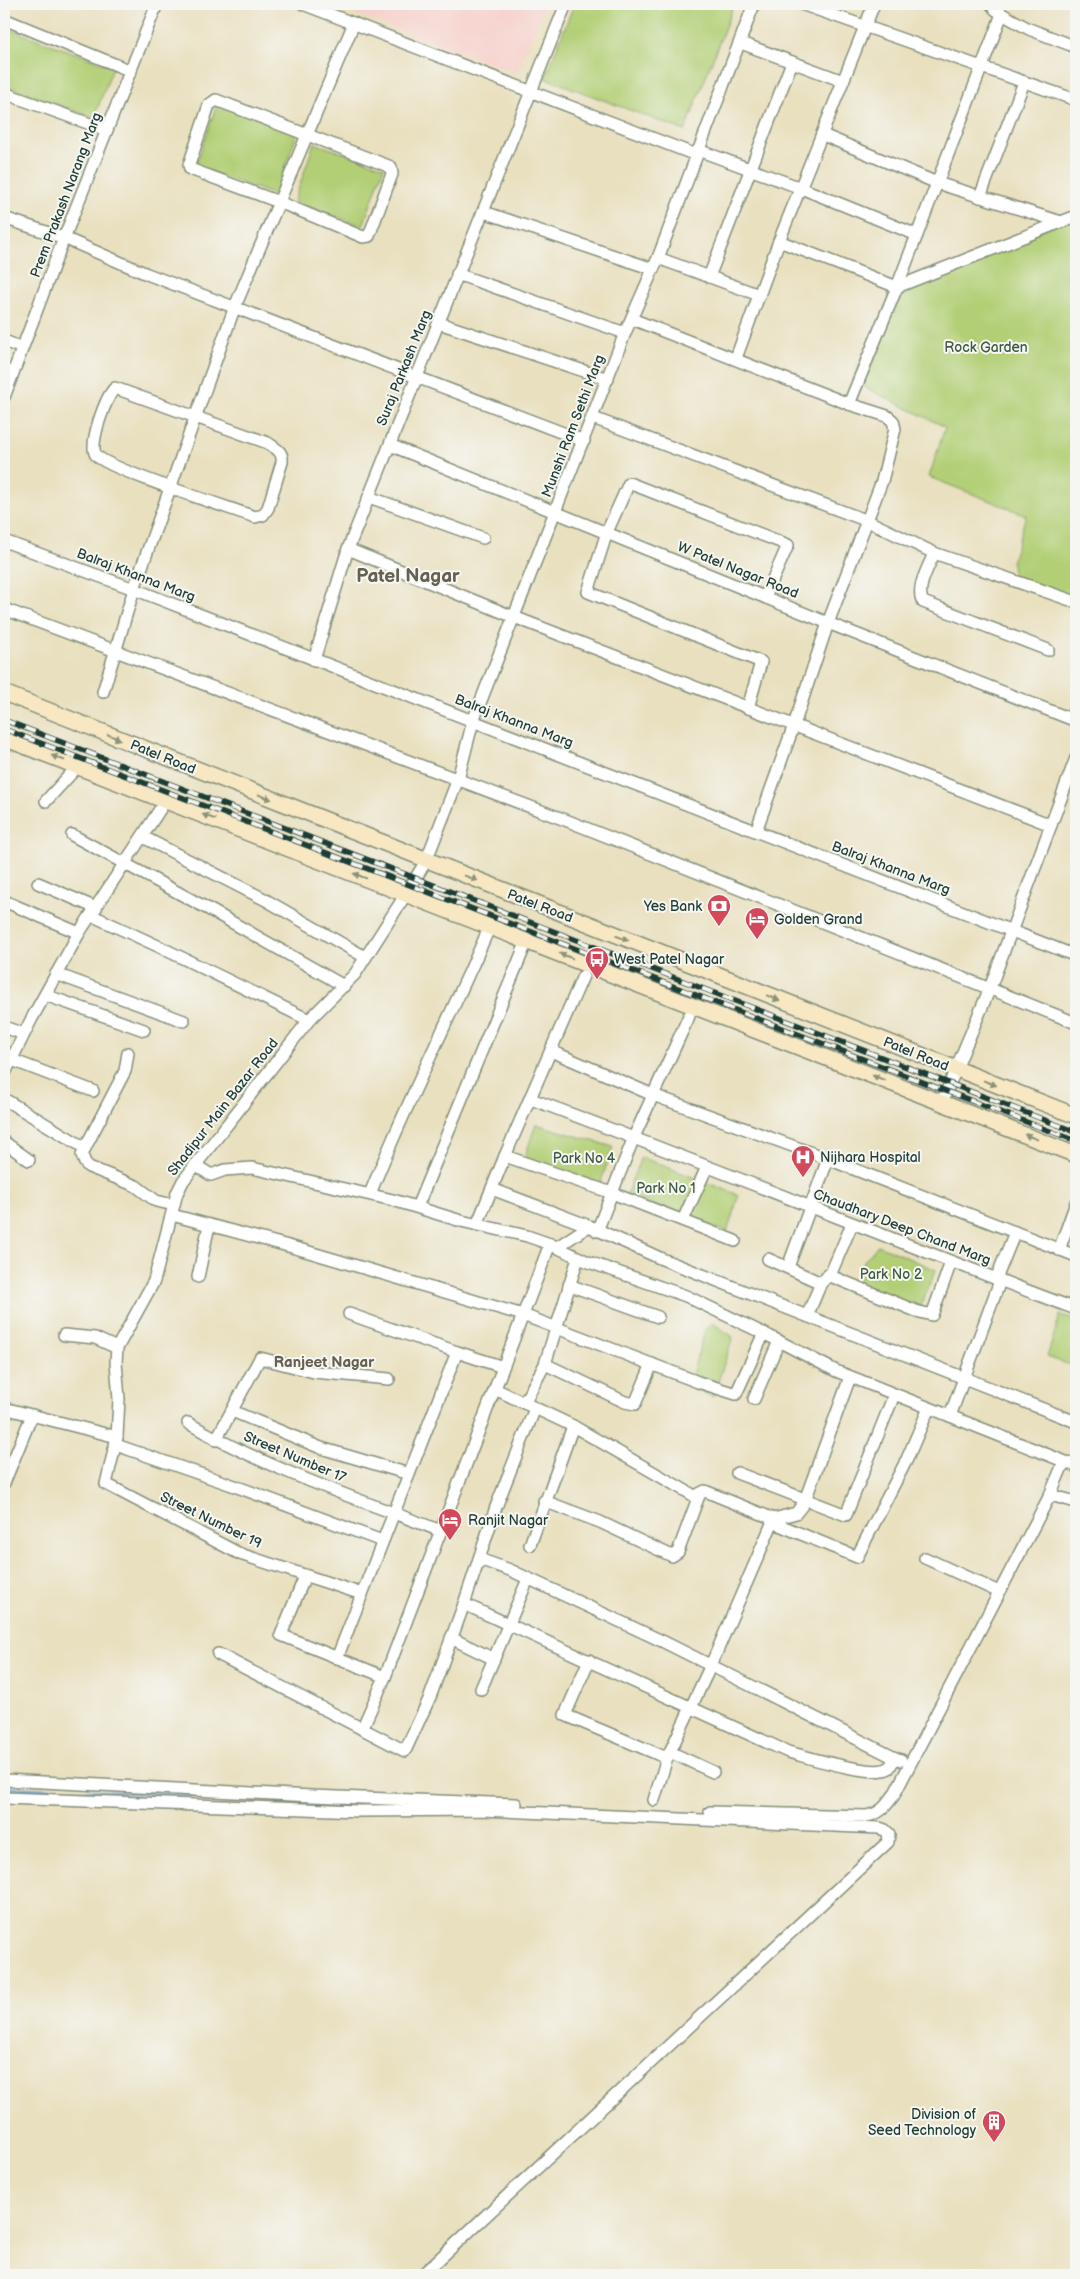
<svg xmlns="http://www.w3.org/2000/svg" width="1080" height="2279" font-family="'Balsamiq Sans',sans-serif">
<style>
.built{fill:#f7d0cb}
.green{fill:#b2cf76;stroke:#688655}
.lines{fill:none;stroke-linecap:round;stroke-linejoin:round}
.stream{stroke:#73a2dc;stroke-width:4}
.minor-casing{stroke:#848e7a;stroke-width:14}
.secondary-casing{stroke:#848e7a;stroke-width:18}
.minor{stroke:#fff;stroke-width:11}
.secondary{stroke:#f7e8c3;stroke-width:15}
.rail-casing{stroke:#1f3d34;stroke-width:5.5}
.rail{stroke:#f6f6f2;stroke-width:4;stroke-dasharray:11;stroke-linecap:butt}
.oneway{fill:#8b927c}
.labels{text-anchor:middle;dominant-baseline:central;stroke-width:4;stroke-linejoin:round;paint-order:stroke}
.street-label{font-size:14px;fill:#1f3d34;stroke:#f6f6f2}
.park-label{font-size:14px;fill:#3c5a41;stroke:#f6f6f2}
.poi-label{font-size:14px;fill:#1f3d34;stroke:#f6f6f2;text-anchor:start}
.neighbourhood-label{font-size:15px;font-weight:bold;fill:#646052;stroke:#f6f6f2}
.district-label{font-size:19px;font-weight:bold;fill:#646052;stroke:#f6f6f2}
</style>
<rect width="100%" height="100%" fill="#f6f6f2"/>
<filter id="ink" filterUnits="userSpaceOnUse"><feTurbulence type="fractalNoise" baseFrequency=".02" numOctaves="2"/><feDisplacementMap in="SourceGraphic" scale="10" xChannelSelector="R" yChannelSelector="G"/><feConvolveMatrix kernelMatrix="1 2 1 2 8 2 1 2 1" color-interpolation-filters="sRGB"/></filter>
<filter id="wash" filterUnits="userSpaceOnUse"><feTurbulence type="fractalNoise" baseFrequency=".0096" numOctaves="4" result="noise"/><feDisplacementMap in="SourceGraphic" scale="20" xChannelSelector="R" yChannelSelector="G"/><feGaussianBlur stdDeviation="1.12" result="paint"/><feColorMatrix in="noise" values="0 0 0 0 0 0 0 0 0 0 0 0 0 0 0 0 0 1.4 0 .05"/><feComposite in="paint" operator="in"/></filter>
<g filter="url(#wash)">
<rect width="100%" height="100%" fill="#e9e0bf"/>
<!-- built -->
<path class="built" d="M328 4H545L517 73Z"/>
<!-- green -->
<g class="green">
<path d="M574 4H734L685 131 545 78Z"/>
<path d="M4 27 113 67 94 118 4 85Z"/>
<path d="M217 104 298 131 275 195 195 167Z"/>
<path d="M314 143 384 167 363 226 294 202Z"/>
<path d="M1076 216V600L1013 576 1012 562 1026 515 929 477 945 427 852 381 897 287Z"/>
<path d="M536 1124 613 1147 600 1184 524 1159Z"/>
<path d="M641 1157 739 1195 727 1232 626 1196Z"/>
<path d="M878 1245 936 1270 919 1310 858 1283 864 1261Z"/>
<path d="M1060 1315 1076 1319V1367L1047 1357Z"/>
<path d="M713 1323 733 1337 713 1397 689 1385 705 1330Z"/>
</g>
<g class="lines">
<!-- stream -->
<path class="stream" d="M4 1788 213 1796"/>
</g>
</g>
<g filter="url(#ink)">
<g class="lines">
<!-- minor casing -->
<g class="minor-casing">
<g id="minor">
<path d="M303 4 696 155"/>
<path d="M801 4 1076 100"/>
<path d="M991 4 995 9 1002 14"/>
<path d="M4 19 131 71"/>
<path d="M741 43 843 81"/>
<path d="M4 93 107 130"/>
<path d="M216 100 391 167 392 174 369 236 363 237 279 202 190 169 189 165 209 105Z"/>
<path d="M823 135 937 183 1061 222"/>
<path d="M698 150 801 188 917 235"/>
<path d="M980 197 1024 82"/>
<path d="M484 212 653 269"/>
<path d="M4 218 64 238 147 274 584 441"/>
<path d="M779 241 897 287 1002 14 1029 29 1076 47"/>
<path d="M658 258 759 295"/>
<path d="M457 274 625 333"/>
<path d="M709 277 792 62"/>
<path d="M632 319 849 404 887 416 893 421 895 429 882 481 828 623 794 725 756 831"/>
<path d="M439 323 608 379"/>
<path d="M4 341 22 348"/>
<path d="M736 358 779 241 874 4"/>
<path d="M115 388 268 443C276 449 283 451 282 462L268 508 263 515 255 517C230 508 107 469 96 455 88 445 106 396 115 388Z"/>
<path d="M4 397 64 238 157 4"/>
<path d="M849 404 897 287 1076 216"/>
<path d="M593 418 868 521 934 553 1076 602"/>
<path d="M390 445 828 623 1076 721"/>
<path d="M369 497 483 538"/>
<path d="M4 541 134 589 1076 956"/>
<path d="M348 549 514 617 1051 825"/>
<path d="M934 553C929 567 915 588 923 602L1048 650"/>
<path d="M4 609 568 821 1076 1023"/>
<path d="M314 660 348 549 566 4"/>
<path d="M103 692 134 589 234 309 354 23"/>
<path d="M748 708 761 662 588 592 607 532 629 483 788 545 765 597"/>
<path d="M46 801 78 766"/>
<path d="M72 835 212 911 344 986"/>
<path d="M143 837 264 899 365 957"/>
<path d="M38 883 96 908"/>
<path d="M4 901 79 933"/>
<path d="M91 915 160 947 309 1020"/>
<path d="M56 974 184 1021"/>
<path d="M583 976 505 1156 612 1193 735 1241"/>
<path d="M45 995 144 1030"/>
<path d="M4 1027 24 1034"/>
<path d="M551 1051 653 1095 828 1159 1076 1256"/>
<path d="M128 1053 125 1071 85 1148 82 1155 85 1163 89 1167 136 1186 156 1201 174 1205"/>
<path d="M12 1060 93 1091"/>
<path d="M4 1075 31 1020 79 933 166 800"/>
<path d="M4 1099 85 1148"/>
<path d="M531 1099C713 1167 894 1241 1076 1309"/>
<path d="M942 1102 990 988 1076 758"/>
<path d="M4 1142 29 1160"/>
<path d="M195 1165 211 1175 225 1170 252 1168 393 1200 461 1221 527 1236 550 1244"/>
<path d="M492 1189 589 1226 662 1259 1076 1422"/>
<path d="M370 1194C406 1103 451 1016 490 926"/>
<path d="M417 1207 527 941"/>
<path d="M172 1215 292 1247 523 1315 698 1382 736 1394 764 1333"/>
<path d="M683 1220 707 1167"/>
<path d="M477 1225 505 1156"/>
<path d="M597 1231 634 1137 689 1016"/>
<path d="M557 1247 589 1226"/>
<path d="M1059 1250 1076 1203"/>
<path d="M768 1259 821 1283"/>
<path d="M788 1267 828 1159"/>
<path d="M828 1275 916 1311 932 1315 951 1262"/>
<path d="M198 1277 209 1225"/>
<path d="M996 1279 1015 1232"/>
<path d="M1000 1281 950 1416 1076 1466"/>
<path d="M569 1285 658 1317"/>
<path d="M349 1314 457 1352"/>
<path d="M807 1316 821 1283 831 1273 852 1224"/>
<path d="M64 1335 95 1338 117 1348"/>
<path d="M545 1364 625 1402 635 1404 652 1364"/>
<path d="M495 1389 573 1426 698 1498 699 1494 705 1491 774 1519 796 1513 804 1503 850 1377"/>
<path d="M754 1399 779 1341"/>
<path d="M524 1403 545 1364 578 1258"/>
<path d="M4 1408 117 1437"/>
<path d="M535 1408 496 1507 479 1559 510 1570 664 1642 895 1758"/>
<path d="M232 1411 321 1448 409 1474"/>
<path d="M188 1423C268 1469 355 1498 441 1531"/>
<path d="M216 1440 260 1358 314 1372 389 1379"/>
<path d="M116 1445 232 1485 382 1541"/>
<path d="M737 1473 846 1515 894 1395"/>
<path d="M4 1483 32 1415"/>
<path d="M1050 1495 1064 1462"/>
<path d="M544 1501 600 1522 672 1556 678 1552 698 1498"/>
<path d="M772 1522 857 1557 907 1459 929 1408"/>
<path d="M530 1545 573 1426"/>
<path d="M925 1558 999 1592"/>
<path d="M479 1559 464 1604 788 1752C808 1757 873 1778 889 1768L895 1758 901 1760"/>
<path d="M305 1576 281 1635 385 1677"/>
<path d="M362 1594 240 1554 106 1484 117 1437 119 1399 116 1362 117 1348 154 1281 177 1193 183 1181 309 1020 355 974 406 894 426 861 458 779 473 721 625 333 658 258 754 4"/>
<path d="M451 1638 494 1659"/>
<path d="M218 1654 405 1751 430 1697 464 1604"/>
<path d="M337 1658 457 1352 503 1367"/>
<path d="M589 1660 565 1715 667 1758 711 1665 774 1519"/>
<path d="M481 1689 528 1579"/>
<path d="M362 1729 385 1677 550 1244 586 1261 686 1296 769 1336 836 1371 950 1416"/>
<path d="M670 1752 713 1772"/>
<path d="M4 1780 312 1796 516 1804"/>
<path d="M4 1798 359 1811 481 1810 879 1828 885 1830 889 1834 888 1842 422 2275"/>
<path d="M654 1800 667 1758"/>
<path d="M710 1812 866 1816C880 1814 885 1807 894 1795L1050 1495 1076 1502"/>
</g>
</g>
<!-- secondary casing -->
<g class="secondary-casing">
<g id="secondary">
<path d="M4 693 1076 1116"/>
<path d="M4 738 1076 1155"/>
</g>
</g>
<!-- minor -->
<use href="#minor" class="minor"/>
<!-- secondary -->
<use href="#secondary" class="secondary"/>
<!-- rail casing -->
<g class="rail-casing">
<g id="rail">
<path d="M4 720 1076 1132"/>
<path d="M4 729 1076 1141"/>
</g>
</g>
<!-- rail -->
<use href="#rail" class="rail"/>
</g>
<!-- one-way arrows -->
<defs><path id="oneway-solid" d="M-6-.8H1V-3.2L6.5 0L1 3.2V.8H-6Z" transform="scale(1.25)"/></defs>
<g class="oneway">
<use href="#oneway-solid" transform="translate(114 737) rotate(22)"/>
<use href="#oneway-solid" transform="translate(58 758) rotate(-159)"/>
<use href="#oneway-solid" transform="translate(265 797) rotate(21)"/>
<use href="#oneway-solid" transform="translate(209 817) rotate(-159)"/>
<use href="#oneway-solid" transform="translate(360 876) rotate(-159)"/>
<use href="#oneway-solid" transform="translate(471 878) rotate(21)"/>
<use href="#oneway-solid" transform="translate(622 938) rotate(21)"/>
<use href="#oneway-solid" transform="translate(566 956) rotate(-159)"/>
<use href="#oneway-solid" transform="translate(773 998) rotate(22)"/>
<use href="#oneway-solid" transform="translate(879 1078) rotate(-159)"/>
<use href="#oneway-solid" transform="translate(990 1083) rotate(21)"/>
<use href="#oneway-solid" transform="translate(1031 1137) rotate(-159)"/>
</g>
</g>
<!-- icons -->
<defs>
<g id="bank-pin" transform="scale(1.25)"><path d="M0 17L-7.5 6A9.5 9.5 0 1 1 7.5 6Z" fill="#d1495b" stroke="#f6f6f2"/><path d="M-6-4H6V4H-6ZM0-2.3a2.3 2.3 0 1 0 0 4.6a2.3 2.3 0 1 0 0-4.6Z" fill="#fff"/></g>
<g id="hotel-pin" transform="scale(1.25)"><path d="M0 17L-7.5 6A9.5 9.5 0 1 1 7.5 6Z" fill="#d1495b" stroke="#f6f6f2"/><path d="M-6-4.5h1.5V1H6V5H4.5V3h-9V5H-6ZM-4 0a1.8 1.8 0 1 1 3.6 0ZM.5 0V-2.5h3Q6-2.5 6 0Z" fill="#fff"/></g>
<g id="bus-pin" transform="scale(1.25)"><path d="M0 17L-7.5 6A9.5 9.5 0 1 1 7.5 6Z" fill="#d1495b" stroke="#f6f6f2"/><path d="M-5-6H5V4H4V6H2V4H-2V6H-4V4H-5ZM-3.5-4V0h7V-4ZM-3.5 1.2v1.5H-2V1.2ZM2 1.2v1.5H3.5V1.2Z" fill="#fff"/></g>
<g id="hospital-pin" transform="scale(1.25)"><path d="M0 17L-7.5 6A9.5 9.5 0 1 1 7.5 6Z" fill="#d1495b" stroke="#f6f6f2"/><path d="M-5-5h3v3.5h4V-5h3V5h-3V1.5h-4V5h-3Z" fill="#fff"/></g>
<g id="building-pin" transform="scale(1.25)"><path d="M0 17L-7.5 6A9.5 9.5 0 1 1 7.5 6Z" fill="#d1495b" stroke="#f6f6f2"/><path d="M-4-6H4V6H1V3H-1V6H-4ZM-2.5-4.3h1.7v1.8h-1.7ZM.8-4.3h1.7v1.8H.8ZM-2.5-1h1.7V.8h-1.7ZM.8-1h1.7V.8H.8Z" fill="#fff"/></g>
</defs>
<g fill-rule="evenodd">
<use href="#bank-pin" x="719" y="906"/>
<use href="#hotel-pin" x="757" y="919"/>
<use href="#bus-pin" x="597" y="959"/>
<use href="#hospital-pin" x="803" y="1157"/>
<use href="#hotel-pin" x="450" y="1520"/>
<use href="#building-pin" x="994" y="2122"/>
</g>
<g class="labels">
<!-- street labels -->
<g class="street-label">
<text transform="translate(66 195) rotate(-69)">Prem Prakash Narang Marg</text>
<text transform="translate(404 368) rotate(-68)">Suraj Parkash Marg</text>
<text transform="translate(573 426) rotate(-69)">Munshi Ram Sethi Marg</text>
<text transform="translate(738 570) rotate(22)">W Patel Nagar Road</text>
<text transform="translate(136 575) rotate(21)">Balraj Khanna Marg</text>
<text transform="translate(514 721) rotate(21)">Balraj Khanna Marg</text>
<text transform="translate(163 757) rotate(22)">Patel Road</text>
<text transform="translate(891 868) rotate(21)">Balraj Khanna Marg</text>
<text transform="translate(540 906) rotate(21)">Patel Road</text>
<text transform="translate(916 1054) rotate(22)">Patel Road</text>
<text transform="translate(223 1107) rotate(-52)">Shadipur Main Bazar Road</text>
<text transform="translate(902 1227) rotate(21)">Chaudhary Deep Chand Marg</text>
<text transform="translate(295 1457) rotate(23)">Street Number 17</text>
<text transform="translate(211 1520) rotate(26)">Street Number 19</text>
</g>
<!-- park labels -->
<g class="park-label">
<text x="986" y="347">Rock Garden</text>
<text x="584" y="1158">Park No 4</text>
<text x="666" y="1188">Park No 1</text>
<text x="891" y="1274">Park No 2</text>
</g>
<!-- poi labels -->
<g class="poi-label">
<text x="702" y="906" text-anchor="end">Yes Bank</text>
<text x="774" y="919">Golden Grand</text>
<text x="614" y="959">West Patel Nagar</text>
<text x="820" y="1157">Nijhara Hospital</text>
<text x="468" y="1520">Ranjit Nagar</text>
<text x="976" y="2114" text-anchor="end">Division of<tspan x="976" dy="16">Seed Technology</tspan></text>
</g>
<!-- neighbourhood labels -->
<g class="neighbourhood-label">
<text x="324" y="1362">Ranjeet Nagar</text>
</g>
<!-- district labels -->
<g class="district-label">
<text x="408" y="576">Patel Nagar</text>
</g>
</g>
<!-- margin -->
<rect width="1080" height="2279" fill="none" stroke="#f6f6f2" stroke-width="20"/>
</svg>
